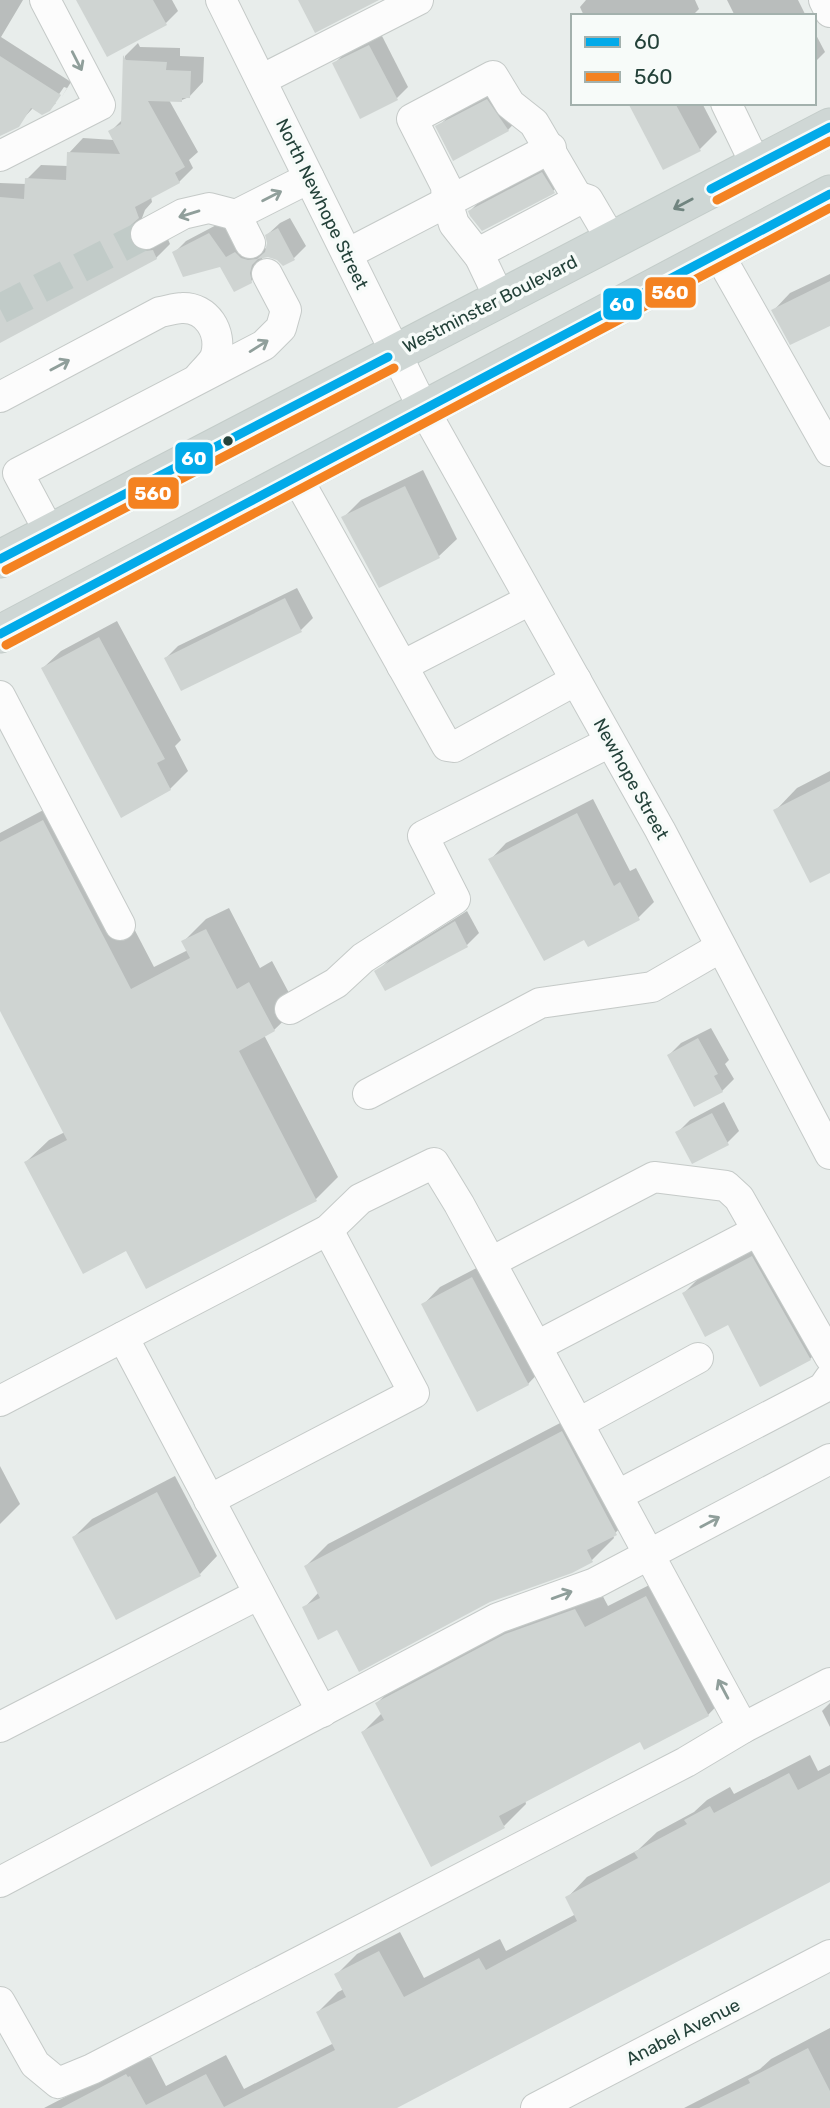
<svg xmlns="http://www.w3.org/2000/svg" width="830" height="2108" font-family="Rubik,sans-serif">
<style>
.shadow{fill:#0003}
.building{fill:#cfd4d2}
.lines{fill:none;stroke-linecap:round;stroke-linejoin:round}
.minor-tunnel{stroke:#c1cbc8;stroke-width:30;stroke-dasharray:30 15;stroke-linecap:butt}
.minor-casing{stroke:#c5cac8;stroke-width:32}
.major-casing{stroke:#c3ccc9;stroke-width:39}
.minor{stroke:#fcfcfc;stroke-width:30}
.major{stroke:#cfd7d5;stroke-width:37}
.bus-1-casing{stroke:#f7fbf9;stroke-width:14}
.bus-2-casing{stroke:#f7fbf9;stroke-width:14}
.bus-1{stroke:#02aae9;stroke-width:9}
.bus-2{stroke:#f48221;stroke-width:9}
.oneway{stroke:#909f9b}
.oneway2{stroke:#718580}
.bus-dot{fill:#24423a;stroke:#f7fbf9;stroke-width:2.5}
.labels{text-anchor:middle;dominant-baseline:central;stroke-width:7;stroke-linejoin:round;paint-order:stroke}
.street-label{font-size:18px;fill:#24423a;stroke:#f7fbf9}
.line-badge{stroke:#f7fbf9;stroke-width:2.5}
.badge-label{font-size:19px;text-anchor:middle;font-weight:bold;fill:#fff}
</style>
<rect width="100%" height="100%" fill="#e8edeb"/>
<!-- shadow -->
<g class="shadow">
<path d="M0 0H23L1 37 71 82 61 98 67 88 64 87 53 103H56L49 109 34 107 17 125 0 134Z"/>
<path d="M79 0H172L178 11 166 23Z"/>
<path d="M586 0H695L699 9 692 16H584L580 7Z"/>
<path d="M727 0H798L806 16H735Z"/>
<path d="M814 31 825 52 814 63Z"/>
<path d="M381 34 408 87 396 99 334 64 346 52Z"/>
<path d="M138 43 140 47 180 48V56L204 57 203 82 189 97 182 100H169L198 152 189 160 193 168 179 182 151 197 152 202 145 210 142 218 144 227 167 237 170 244 156 258 0 341V183L26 184 27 179 41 165 68 166 69 153 83 138 114 140 110 132 123 119 125 56Z"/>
<path d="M499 88 519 118 508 130 438 127 450 115Z"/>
<path d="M630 103H702L717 132 699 150Z"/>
<path d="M555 161 565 179 553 191 470 211 482 199Z"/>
<path d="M290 218 306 246 294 258 262 256 263 269 251 281 221 265 174 253 186 241 222 222 261 249 268 248 267 235 280 223Z"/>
<path d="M830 274V324L773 311 790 293Z"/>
<path d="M423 470 457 539 439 556 380 586 343 518 361 500Z"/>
<path d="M297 588 313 618 301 630 166 658 178 646Z"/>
<path d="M117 621 181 740 175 746 188 771 170 789 43 668 61 651Z"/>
<path d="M830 771V871L775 811 797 788Z"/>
<path d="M66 798 154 967 188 950 183 942 206 919 229 908 260 968 272 961 297 1008 274 1030 264 1035 338 1177 316 1199 127 1249 26 1162 49 1140 65 1132 0 1007V833Z"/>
<path d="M593 799 630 871 636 868 654 902 638 918 585 937 491 859 506 843Z"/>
<path d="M467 911 479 933 467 945 377 972 389 960Z"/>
<path d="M711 1028 729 1060 725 1064 734 1079 722 1091 669 1055 681 1043Z"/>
<path d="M724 1102 739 1131 727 1143 678 1132 690 1120Z"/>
<path d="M768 1242 826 1343 810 1359 728 1322 684 1293 700 1277Z"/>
<path d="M490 1261 545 1366 528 1384 423 1305 440 1287Z"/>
<path d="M585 1410 638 1511 613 1535 614 1538 592 1560 338 1628 304 1608 319 1592 306 1566 328 1544Z"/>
<path d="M0 1466 20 1504 0 1524Z"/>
<path d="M175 1476 217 1556 200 1574 74 1537 92 1519Z"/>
<path d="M669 1575 730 1692 708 1715 641 1740 525 1800 526 1804 504 1826 363 1732 382 1713 377 1703 400 1681 529 1612 598 1587 608 1606Z"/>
<path d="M830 1703V1727L822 1711Z"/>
<path d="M810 1755 818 1771 830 1765V1880L394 2108H44L146 2055 148 2058 151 2057 166 2086 226 2055 244 2089 334 2043 318 2012 338 1992 344 1989 337 1974 357 1954 400 1932 424 1978 500 1939 506 1951 576 1914 567 1898 587 1877 638 1850 657 1832 694 1812 707 1800 730 1787 734 1794Z"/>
<path d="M830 2028V2108H684L760 2069 771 2059Z"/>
</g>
<!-- building -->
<g class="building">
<path d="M76 0H153L167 25 107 57Z"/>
<path d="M298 0H379L315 33Z"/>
<path d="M369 45 398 100 360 119 332 63Z"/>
<path d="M123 55 126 60 167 62 166 70 191 71 190 98H182V102L148 101 185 167 175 173 180 183 135 207 139 218 131 225 129 233 130 242 137 249 145 251 153 250 157 259 0 343V197L24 199 25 178 66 180 67 152 120 154 108 131 121 124Z"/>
<path d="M0 56 61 95 50 111 42 115 31 108 19 127 0 136Z"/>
<path d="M487 99 509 131 453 161 435 126Z"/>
<path d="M628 103H675L701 151 663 170Z"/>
<path d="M542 172 555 193 482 231 470 216 468 211Z"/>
<path d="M278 228 295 260 283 266 277 260 268 257 258 259 252 265 250 273 252 283 234 292 220 267 183 277 172 252 209 233 226 257 235 252 241 258 248 260 257 259 265 252 267 243 265 235Z"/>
<path d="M830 281V326L790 345 771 310Z"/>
<path d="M405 486 440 558 379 588 341 517Z"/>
<path d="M285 598 302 632 181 691 164 658Z"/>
<path d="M99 637 165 759 157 763 171 790 121 818 41 668Z"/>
<path d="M830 781V873L810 883 773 810Z"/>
<path d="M577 813 614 886 620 882 640 920 588 947 584 940 544 961 488 859Z"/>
<path d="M43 820 131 989 190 958 181 941 206 929 237 989 249 982 275 1031 239 1051 317 1201 146 1289 126 1251 83 1274 24 1162 67 1140 0 1011V842Z"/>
<path d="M455 921 468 947 385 991 374 971Z"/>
<path d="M698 1038 718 1074 714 1076 723 1092 694 1107 667 1055Z"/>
<path d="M712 1113 729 1145 692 1164 675 1132Z"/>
<path d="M752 1256 811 1360 760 1387 728 1325 705 1337 682 1293Z"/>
<path d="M472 1277 529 1385 477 1412 421 1304Z"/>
<path d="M562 1431 617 1535 587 1550 593 1562 572 1573 490 1602 359 1672 337 1630 318 1640 302 1607 320 1598 304 1566Z"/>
<path d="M157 1492 201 1576 116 1620 72 1537Z"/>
<path d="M646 1596 709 1716 644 1750 640 1742 499 1816 505 1828 431 1867 361 1732 384 1720 375 1703 505 1634 575 1609 585 1627Z"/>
<path d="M789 1773 798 1790 830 1773V1882L397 2108H61L126 2074 128 2077 130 2076 146 2105 206 2074 224 2107 335 2050 316 2012 346 1997 334 1974 379 1951 404 1997 479 1958 486 1970 577 1921 565 1897 638 1858 634 1852 687 1824 684 1820 710 1806 714 1813Z"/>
<path d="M808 2048 830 2091V2108H699L750 2083 748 2079Z"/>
</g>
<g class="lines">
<!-- minor-tunnel -->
<path class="minor-tunnel" d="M0 309 146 234"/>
<!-- minor casing -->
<g class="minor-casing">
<g id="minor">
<path d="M221 0 423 408 660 830 830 1154"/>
<path d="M824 0 830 12"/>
<path d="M261 80 418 0"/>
<path d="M726 103 756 165"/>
<path d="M0 156 100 105 45 0"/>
<path d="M236 215 250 243"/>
<path d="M146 234 183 214 209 208 236 215 309 178"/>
<path d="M718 253 830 451"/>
<path d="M347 254 551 148"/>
<path d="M480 257V252L582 198 588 200 612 241"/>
<path d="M500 299 480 257 454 224 447 202 446 186 412 119 493 76 510 104 534 123 579 200"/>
<path d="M0 397 160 312C167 311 175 308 182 308 207 307 222 332 216 355 214 362 204 371 199 377"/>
<path d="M296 476 447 746 454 747 576 680"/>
<path d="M50 533 18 473 264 345 281 328 286 310 267 274"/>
<path d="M402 666 530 600"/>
<path d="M0 696 120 925"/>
<path d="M290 1009 336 983 363 958 455 899 423 836 610 742"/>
<path d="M368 1094 540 1003 652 987 721 947"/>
<path d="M491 1262 654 1177 726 1186 739 1198 830 1357"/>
<path d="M123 1337 322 1712"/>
<path d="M537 1346 757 1231"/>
<path d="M0 1401 328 1230 360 1199 434 1163 459 1204 743 1728 830 1683"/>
<path d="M579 1423 698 1358"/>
<path d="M618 1495 823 1388 830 1378"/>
<path d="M209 1500 414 1393 328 1230"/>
<path d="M0 1727 259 1594"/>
<path d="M0 1882 498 1618 595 1583 830 1459"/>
<path d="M0 2002 35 2064 58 2083 92 2069 686 1762 743 1728"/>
<path d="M536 2108 830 1955"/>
</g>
</g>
<!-- major casing -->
<g class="major-casing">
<g id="major">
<path d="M0 559 830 127"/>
<path d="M0 634 830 194"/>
</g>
</g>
<!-- minor -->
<use href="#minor" class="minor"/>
<!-- major -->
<use href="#major" class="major"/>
<!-- bus-1 casing -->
<g class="bus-1-casing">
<g id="bus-1">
<path d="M711 189 830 127"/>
<path d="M0 559 388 357"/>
<path d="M0 634 830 194"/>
</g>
</g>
<!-- bus-2 casing -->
<g class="bus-2-casing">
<g id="bus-2">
<path d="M717 200 830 141"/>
<path d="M6 570 394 368"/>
<path d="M6 645 830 208"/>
</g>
</g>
<!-- bus-1 -->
<use href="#bus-1" class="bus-1"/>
<!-- bus-2 -->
<use href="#bus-2" class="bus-2"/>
</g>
<!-- one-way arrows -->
<defs><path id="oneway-shaft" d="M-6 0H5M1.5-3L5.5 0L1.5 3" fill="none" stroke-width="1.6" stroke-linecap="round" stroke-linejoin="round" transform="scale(1.75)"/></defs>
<g class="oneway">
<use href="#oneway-shaft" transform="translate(77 61) rotate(63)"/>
<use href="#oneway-shaft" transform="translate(272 196) rotate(-27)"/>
<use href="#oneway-shaft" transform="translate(189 214) rotate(163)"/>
<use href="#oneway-shaft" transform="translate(259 346) rotate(-32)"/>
<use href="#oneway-shaft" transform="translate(60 365) rotate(-28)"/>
<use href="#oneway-shaft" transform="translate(710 1522) rotate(-28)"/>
<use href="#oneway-shaft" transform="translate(562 1595) rotate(-20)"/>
<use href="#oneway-shaft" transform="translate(723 1689) rotate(-118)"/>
</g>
<use class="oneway2" href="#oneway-shaft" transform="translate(683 204) rotate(152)"/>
<!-- markers -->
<circle class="bus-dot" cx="228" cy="441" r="6"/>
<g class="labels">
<!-- street labels -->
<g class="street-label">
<text transform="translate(322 204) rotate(64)">North Newhope Street</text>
<text transform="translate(490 304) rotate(-27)">Westminster Boulevard</text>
<text transform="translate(631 779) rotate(61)">Newhope Street</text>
<text transform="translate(683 2032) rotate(-27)">Anabel Avenue</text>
</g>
</g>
<g class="line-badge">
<rect x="644" y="276" width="53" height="33" rx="7" fill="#f48221"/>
<rect x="602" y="287" width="41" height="34" rx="7" fill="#02aae9"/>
<rect x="174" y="441" width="40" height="34" rx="7" fill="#02aae9"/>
<rect x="127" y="476" width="53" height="34" rx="7" fill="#f48221"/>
</g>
<g class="badge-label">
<text x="670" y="299">560</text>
<text x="622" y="311">60</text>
<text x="194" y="465">60</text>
<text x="153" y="500">560</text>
</g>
<!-- legend -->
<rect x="571" y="14" width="245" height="91" fill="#f7fbf9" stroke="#a3b1ad" stroke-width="2"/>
<rect x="585" y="37" width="35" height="10" fill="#02aae9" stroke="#a3b1ad" stroke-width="2"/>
<text x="634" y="49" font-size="21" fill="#24423a">60</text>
<rect x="585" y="72" width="35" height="10" fill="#f48221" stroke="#a3b1ad" stroke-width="2"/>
<text x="634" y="84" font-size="21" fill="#24423a">560</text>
</svg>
